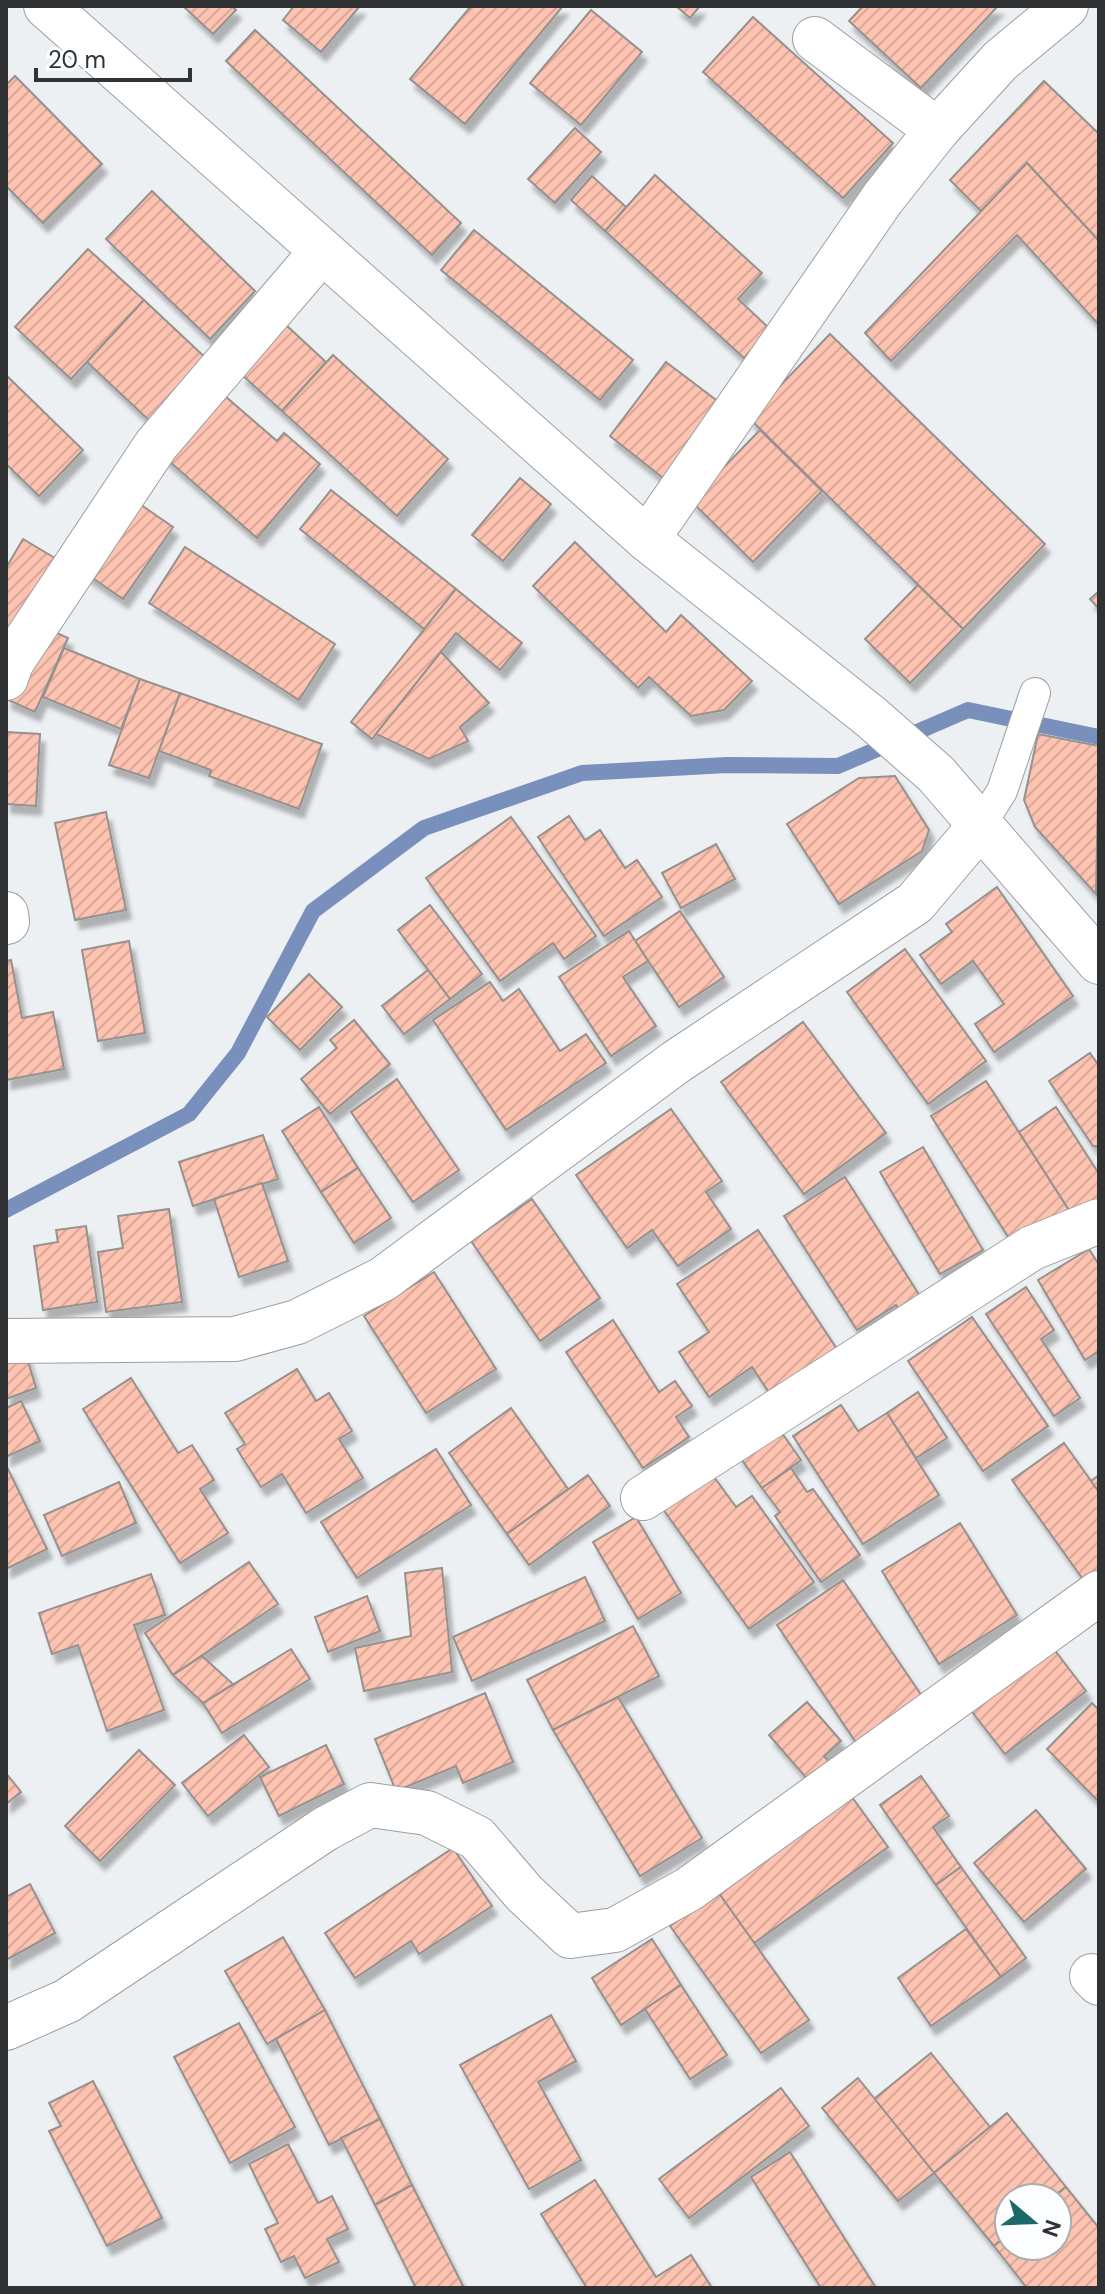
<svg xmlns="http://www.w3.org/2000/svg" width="1105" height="2294" font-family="'DM Sans',sans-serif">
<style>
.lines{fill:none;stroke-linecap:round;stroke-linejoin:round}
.stream{stroke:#798fbc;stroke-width:16}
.building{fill:url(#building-hatch);stroke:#95918f;stroke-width:2;filter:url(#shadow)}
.service-casing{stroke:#9c9ea1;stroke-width:32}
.minor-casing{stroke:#9c9ea1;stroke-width:46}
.tertiary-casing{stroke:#9c9ea1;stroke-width:46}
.service{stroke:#fff;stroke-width:30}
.minor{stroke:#fff;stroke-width:44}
.tertiary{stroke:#fff;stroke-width:44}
</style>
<defs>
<pattern id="building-hatch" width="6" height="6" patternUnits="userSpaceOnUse" patternTransform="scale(2)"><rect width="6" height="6" fill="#fec3b0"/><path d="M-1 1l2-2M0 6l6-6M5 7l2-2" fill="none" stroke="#daa898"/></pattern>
<filter id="shadow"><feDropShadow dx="5" dy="9" stdDeviation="2" flood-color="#0004"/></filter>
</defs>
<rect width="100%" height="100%" fill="#edf0f3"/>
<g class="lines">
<!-- stream -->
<path class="stream" d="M6 1210 189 1114 238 1053 313 911 424 828 582 773 727 765 838 766 968 710 1099 737"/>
</g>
<!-- building -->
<g class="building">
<path d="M183 6H232L236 10 213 34Z"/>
<path d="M294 6H360L321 52 283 20Z"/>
<path d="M471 6H563L465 124 410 79Z"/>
<path d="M676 6H700L690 18Z"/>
<path d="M863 6H998L921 88 849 21Z"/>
<path d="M591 10 642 52 581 125 530 83Z"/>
<path d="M753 17 893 143 843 198 703 72Z"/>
<path d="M255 30 461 223 432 255 226 61Z"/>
<path d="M15 76 102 164 43 223 6 186V85Z"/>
<path d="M1044 81 1099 134V241L1027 163 981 211 950 180Z"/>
<path d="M575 128 601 152 555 203 528 179Z"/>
<path d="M1027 163 1099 241V325L1017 235 891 361 865 333Z"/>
<path d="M655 175 762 273 738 299 770 329 744 358 605 231Z"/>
<path d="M592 176 626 207 605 231 571 200Z"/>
<path d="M152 191 255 291 210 339 106 239Z"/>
<path d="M474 230 633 360 600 400 441 270Z"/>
<path d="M88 249 144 300 71 379 15 327Z"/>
<path d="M144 300 210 362 153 424 87 362Z"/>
<path d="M285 324 326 362 282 411 241 374Z"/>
<path d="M830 334 1045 544 963 629 749 418Z"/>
<path d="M333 355 448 459 397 516 282 411Z"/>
<path d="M666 362 720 403 663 478 610 436Z"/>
<path d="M6 375 83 450 39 496 6 464Z"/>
<path d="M218 390 277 441 284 433 320 464 257 538 162 455Z"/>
<path d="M760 430 822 491 753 562 691 501Z"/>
<path d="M520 478 551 504 503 561 472 535Z"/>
<path d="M331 490 456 589 424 629 300 529Z"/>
<path d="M131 498 173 527 123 599 81 570Z"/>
<path d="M23 539 60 561 6 652V568Z"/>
<path d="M575 542 666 632 681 615 752 681 724 710 691 716 649 677 638 688 533 586Z"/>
<path d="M185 547 335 644 299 700 149 603Z"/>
<path d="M918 585 963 629 910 683 865 639Z"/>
<path d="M456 589 522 643 500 670 456 633 372 739 351 722Z"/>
<path d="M1099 591V609L1090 599Z"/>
<path d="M39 625 68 638 35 712 6 699Z"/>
<path d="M64 648 140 679 121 729 43 697Z"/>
<path d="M441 652 489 703 460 727 468 741 429 759 376 734Z"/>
<path d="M140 679 180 693 149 778 109 765Z"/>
<path d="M180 693 322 744 299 809 209 776 211 770 159 751Z"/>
<path d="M6 732 40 734 36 806 6 804Z"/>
<path d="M1038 734 1099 746 1096 894 1035 827 1024 800Z"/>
<path d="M895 776 929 830 922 851 839 904 787 824 859 778Z"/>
<path d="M106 812 126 910 75 920 55 823Z"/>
<path d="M569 816 585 840 600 830 625 868 637 860 662 897 604 936 538 837Z"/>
<path d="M511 817 596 936 564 959 553 943 500 981 426 878Z"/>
<path d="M716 844 735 879 681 908 662 873Z"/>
<path d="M997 887 1073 996 994 1052 975 1024 1004 1004 973 961 941 984 920 955 952 932 946 924Z"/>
<path d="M430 905 482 974 450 999 398 930Z"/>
<path d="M680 911 724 977 679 1007 635 941Z"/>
<path d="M629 931 648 961 623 977 656 1026 611 1056 559 977Z"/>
<path d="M129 941 145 1033 98 1041 82 950Z"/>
<path d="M905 949 986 1061 928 1104 847 992Z"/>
<path d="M11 960 22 1018 53 1012 64 1069 6 1080V961Z"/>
<path d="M428 970 450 999 404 1034 382 1006Z"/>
<path d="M309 974 342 1007 300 1050 267 1017Z"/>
<path d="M490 982 503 1001 519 989 560 1051 586 1034 606 1063 506 1130 433 1020Z"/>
<path d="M354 1020 390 1064 330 1114 301 1079 337 1048 330 1040Z"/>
<path d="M803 1022 886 1133 804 1194 721 1082Z"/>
<path d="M1090 1053 1099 1066V1146H1093L1049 1081Z"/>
<path d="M397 1079 459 1170 413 1202 351 1112Z"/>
<path d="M986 1081 1069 1210 1014 1246 931 1116Z"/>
<path d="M319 1107 358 1168 321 1192 282 1131Z"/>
<path d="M1056 1107 1099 1174V1199L1069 1210 1019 1132Z"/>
<path d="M671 1109 722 1181 706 1192 731 1229 678 1266 652 1230 627 1248 576 1175Z"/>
<path d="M263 1135 278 1179 193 1206 179 1162Z"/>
<path d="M923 1147 983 1250 940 1274 880 1172Z"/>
<path d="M358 1168 391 1218 354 1243 321 1192Z"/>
<path d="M845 1177 923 1301 902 1315 896 1305 857 1330 784 1216Z"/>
<path d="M262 1183 288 1261 239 1277 214 1199Z"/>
<path d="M532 1199 600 1298 540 1341 471 1241Z"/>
<path d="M169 1209 182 1302 106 1312 98 1252 123 1248 118 1216Z"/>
<path d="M86 1226 97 1302 43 1310 34 1246 58 1242 56 1230Z"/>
<path d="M758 1230 837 1349 770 1394 752 1367 709 1397 679 1352 709 1332 677 1284Z"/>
<path d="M1089 1249 1099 1265V1351L1085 1360 1038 1280Z"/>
<path d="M434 1272 496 1369 426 1413 364 1316Z"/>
<path d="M1026 1287 1054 1330 1041 1339 1080 1398 1054 1416 986 1314Z"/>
<path d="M972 1317 1048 1426 983 1471 908 1361Z"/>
<path d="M613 1320 659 1392 675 1381 692 1406 676 1417 689 1437 643 1468 566 1352Z"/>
<path d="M24 1348 36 1388 6 1399V1350Z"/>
<path d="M297 1369 316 1401 329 1393 352 1431 339 1439 363 1478 306 1513 282 1474 261 1487 237 1449 245 1444 225 1413Z"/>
<path d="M131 1378 178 1453 192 1445 214 1480 200 1489 228 1533 180 1563 83 1409Z"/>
<path d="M918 1392 947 1438 916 1458 887 1413Z"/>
<path d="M21 1401 40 1441 6 1457V1408Z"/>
<path d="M841 1405 858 1431 887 1413 939 1495 863 1544 793 1436Z"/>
<path d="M511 1408 568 1489 507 1534 449 1453Z"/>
<path d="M777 1426 801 1460 762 1488 737 1453Z"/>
<path d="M1064 1443 1099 1492V1588L1092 1592 1012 1480Z"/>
<path d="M436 1449 471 1505 357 1578 321 1522Z"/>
<path d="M6 1465 47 1549 6 1569Z"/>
<path d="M791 1468 807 1492 813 1489 860 1555 821 1582 775 1516 780 1512 762 1488Z"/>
<path d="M709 1470 736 1507 752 1496 814 1582 749 1629 660 1505Z"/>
<path d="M588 1475 610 1506 529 1565 507 1534Z"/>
<path d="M1099 1475V1492L1091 1481Z"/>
<path d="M119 1482 136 1523 62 1556 44 1515Z"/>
<path d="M636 1517 681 1593 638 1619 593 1542Z"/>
<path d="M960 1523 1017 1615 939 1664 882 1571Z"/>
<path d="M249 1562 278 1604 173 1675 145 1633Z"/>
<path d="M442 1568 452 1672 364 1691 355 1648 411 1636 405 1573Z"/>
<path d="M151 1574 165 1615 134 1625 164 1710 107 1731 78 1645 52 1654 39 1613Z"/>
<path d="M585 1577 605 1621 472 1681 453 1637Z"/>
<path d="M843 1580 924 1699 857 1744 777 1625Z"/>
<path d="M367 1596 380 1631 328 1652 315 1617Z"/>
<path d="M633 1626 659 1676 553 1730 527 1680Z"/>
<path d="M1050 1644 1086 1691 1005 1754 969 1708Z"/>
<path d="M291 1649 310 1679 222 1733 203 1703Z"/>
<path d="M202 1656 233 1684 203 1703 173 1675Z"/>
<path d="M485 1693 513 1762 463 1783 456 1766 396 1791 375 1739Z"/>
<path d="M618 1697 702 1838 640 1876 553 1730Z"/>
<path d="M807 1702 841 1741 824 1756 837 1771 816 1789 769 1735Z"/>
<path d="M1092 1703 1099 1710V1802L1047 1749Z"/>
<path d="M244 1735 269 1767 208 1816 182 1783Z"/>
<path d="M326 1745 344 1784 279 1816 260 1777Z"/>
<path d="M139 1750 175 1785 100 1861 65 1826Z"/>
<path d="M6 1773 21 1792 6 1804Z"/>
<path d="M921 1776 949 1816 933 1827 961 1867 936 1885 880 1805Z"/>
<path d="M852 1797 888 1847 754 1943 718 1892Z"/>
<path d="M1036 1810 1086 1869 1024 1922 974 1863Z"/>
<path d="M453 1848 492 1906 419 1954 411 1941 355 1978 325 1933Z"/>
<path d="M961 1867 1026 1958 1001 1977 936 1885Z"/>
<path d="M30 1884 55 1933 6 1960V1897Z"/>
<path d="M718 1892 809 2020 761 2053 670 1926Z"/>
<path d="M966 1929 1001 1977 931 2026 898 1978Z"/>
<path d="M283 1937 325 2010 267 2044 225 1971Z"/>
<path d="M652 1939 681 1985 621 2025 592 1978Z"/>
<path d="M681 1985 727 2055 690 2079 645 2009Z"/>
<path d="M325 2010 380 2119 329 2145 276 2039Z"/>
<path d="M551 2015 576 2061 538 2082 581 2160 529 2189 460 2065Z"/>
<path d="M239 2023 295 2127 230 2163 174 2057Z"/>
<path d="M931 2053 990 2127 934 2173 874 2099Z"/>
<path d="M858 2078 934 2173 898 2201 822 2108Z"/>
<path d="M93 2081 162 2218 107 2246 49 2131 61 2126 49 2103Z"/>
<path d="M781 2088 809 2126 689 2218 659 2179Z"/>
<path d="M1007 2113 1066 2187 1052 2198H1009V2234L994 2246 934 2173Z"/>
<path d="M380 2119 412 2185 375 2205 341 2138Z"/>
<path d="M288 2144 318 2203 332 2196 348 2229 327 2239 339 2262 305 2278 294 2256 281 2262 265 2229 278 2223 249 2164Z"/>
<path d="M790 2152 876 2288H821L751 2177Z"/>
<path d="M595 2180 656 2277 691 2255 712 2288H587L541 2214Z"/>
<path d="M412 2185 464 2288H416L375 2205Z"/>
<path d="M1066 2187 1099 2228V2288H1027L994 2246 1009 2234V2246H1057V2198H1052Z"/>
</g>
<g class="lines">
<!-- service casing -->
<g class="service-casing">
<path id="service" d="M980 826 1002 791 1035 693"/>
</g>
<!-- minor casing -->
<g class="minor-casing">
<g id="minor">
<path d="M815 39 937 130"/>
<path d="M647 539 883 198 937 130 1000 61 1066 6"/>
<path d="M6 678 11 663 156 445 322 251"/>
<path d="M6 914 7 922"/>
<path d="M6 1341 235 1339 297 1322 383 1279 676 1062 915 903 980 826"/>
<path d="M643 1498 1032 1248 1099 1221"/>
<path d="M1092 1976 1099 1983"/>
<path d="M6 2028 67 2001 325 1829 370 1805 427 1813 477 1838 524 1893 570 1936 615 1930 689 1889 1099 1593"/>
</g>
</g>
<!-- tertiary casing -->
<g class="tertiary-casing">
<path id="tertiary" d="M46 6 647 539 871 717 936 774 1099 962"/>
</g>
<!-- service -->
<use href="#service" class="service"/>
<!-- minor -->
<use href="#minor" class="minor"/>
<!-- tertiary -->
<use href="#tertiary" class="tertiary"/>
</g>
<!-- border -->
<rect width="1105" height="2294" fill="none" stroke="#313234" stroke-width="16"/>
<!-- north arrow -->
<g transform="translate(1033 2222) rotate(109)"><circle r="38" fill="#fbfdff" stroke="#aaacae" stroke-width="2"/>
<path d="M0-6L14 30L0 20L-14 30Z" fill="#1c6969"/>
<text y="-12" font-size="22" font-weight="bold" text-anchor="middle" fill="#313234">N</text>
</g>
<!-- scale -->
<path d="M36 68v12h154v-12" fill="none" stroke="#313234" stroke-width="4"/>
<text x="48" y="68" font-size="24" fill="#313234" stroke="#fbfdff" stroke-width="6" paint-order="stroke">20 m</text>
</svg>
